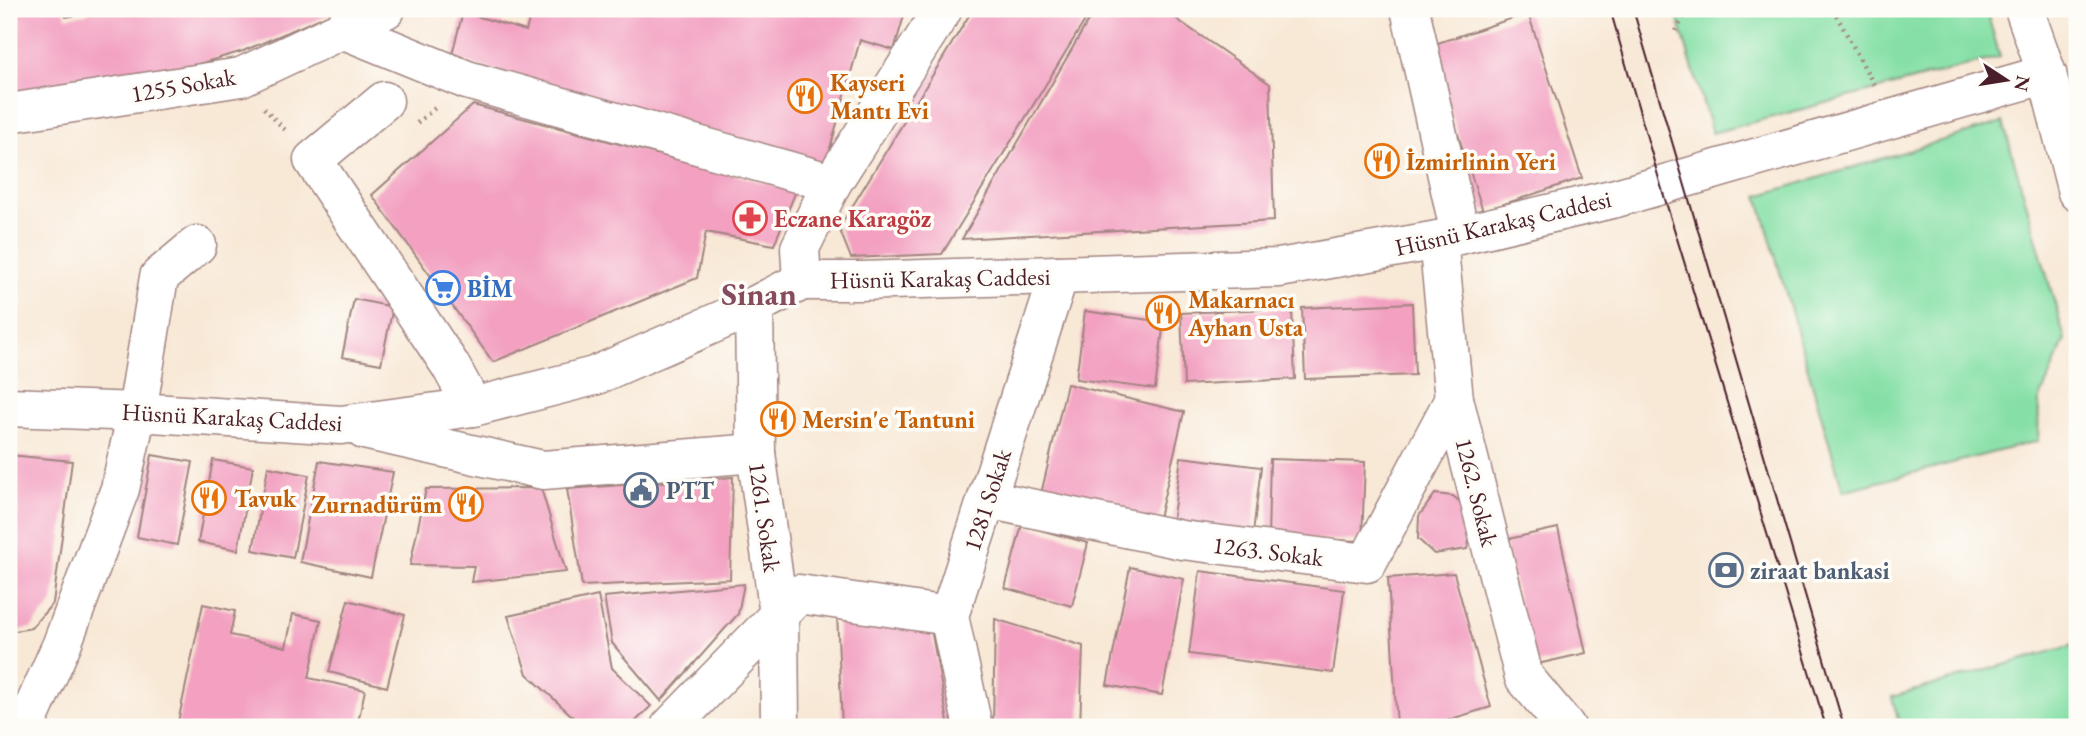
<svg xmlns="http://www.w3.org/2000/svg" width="2086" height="736" font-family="'EB Garamond',serif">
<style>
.green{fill:#86e0a6;stroke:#688068;stroke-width:2}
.building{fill:#f3a0c1}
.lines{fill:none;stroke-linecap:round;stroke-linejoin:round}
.minor-casing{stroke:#a18480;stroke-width:41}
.major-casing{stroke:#a18480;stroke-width:41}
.path{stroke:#a18480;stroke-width:4.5;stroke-dasharray:2 5;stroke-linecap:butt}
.minor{stroke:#fff;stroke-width:38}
.major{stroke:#fff;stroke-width:38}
.tram{stroke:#4a1f2b;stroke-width:2}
.labels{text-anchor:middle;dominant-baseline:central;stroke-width:7;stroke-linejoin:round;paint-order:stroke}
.food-label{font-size:24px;font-weight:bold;fill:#c56008;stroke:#fdfcf7;text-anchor:start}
.street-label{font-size:24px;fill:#4a1f2b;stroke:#fdfcf7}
.health-label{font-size:24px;font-weight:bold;fill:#be3a42;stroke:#fdfcf7;text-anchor:start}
.shop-label{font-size:24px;font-weight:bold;fill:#366cbe;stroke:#fdfcf7;text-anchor:start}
.service-label{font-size:24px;font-weight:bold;fill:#4e5e75;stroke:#fdfcf7;text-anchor:start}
.district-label{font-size:32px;font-weight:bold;fill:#854c60;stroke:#fdfcf7}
</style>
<rect width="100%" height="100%" fill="#fdfcf7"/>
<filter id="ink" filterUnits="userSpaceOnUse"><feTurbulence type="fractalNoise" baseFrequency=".0143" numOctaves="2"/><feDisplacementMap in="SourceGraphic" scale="14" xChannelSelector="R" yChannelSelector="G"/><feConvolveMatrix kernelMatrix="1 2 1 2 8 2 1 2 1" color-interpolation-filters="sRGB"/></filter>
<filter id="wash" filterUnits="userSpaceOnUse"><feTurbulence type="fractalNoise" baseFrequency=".00686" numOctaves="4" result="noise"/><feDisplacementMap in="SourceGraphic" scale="28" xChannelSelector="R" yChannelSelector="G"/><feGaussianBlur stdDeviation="1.57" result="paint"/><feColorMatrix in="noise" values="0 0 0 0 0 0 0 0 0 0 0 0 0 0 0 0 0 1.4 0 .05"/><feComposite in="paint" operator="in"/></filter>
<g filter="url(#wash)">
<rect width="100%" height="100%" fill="#f8e8d6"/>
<!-- green -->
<g class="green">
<path d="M1675 9H1986L2000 57 1712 133Z"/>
<path d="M2003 122 2065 339 2039 401 2038 441 1843 491 1758 196Z"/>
<path d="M2077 644V727H1900L1892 697Z"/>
</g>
<g id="blocks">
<!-- building -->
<g class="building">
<path d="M9 9H64L66 17 86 14 91 9H342L243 51 195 65 9 95Z"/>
<path d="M532 9H906L894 50 860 40 826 163 451 58 463 12 526 31Z"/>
<path d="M973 9H1092L942 254 851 258 839 228Z"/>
<path d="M1095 9H1162L1270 84 1274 221 962 239Z"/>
<path d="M1528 13 1582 178 1483 211 1429 46Z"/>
<path d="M473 105 796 191 774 245 706 232 697 278 493 362 372 195Z"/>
<path d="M354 299 393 307 381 364 342 357Z"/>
<path d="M1412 303 1415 375 1305 379 1302 308Z"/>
<path d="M1292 308 1295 379 1184 385 1181 313Z"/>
<path d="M1085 311 1164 322 1155 389 1076 379Z"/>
<path d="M1067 384 1184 412 1158 522 1041 494Z"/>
<path d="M9 455 72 461 53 603 31 628 9 632Z"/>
<path d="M152 455 193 462 177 545 137 537Z"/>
<path d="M1181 457 1261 467 1253 533 1172 524Z"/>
<path d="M1270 459 1365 462 1362 541 1268 538Z"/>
<path d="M213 460 253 467 238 550 198 542Z"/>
<path d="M319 461 393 472 371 577 300 562Z"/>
<path d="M268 467 309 475 293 558 253 550Z"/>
<path d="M733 477 730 579 582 586 567 489Z"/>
<path d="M541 488 566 572 471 582 474 566 410 565 426 489Z"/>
<path d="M1435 494 1453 496 1464 505 1473 528 1467 549 1434 554 1418 539 1419 516Z"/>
<path d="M1022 525 1088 543 1072 606 1005 588Z"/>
<path d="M1558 528 1586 653 1533 665 1504 540Z"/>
<path d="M1130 567 1184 579 1162 695 1107 685Z"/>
<path d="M1200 571 1344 590 1333 673 1189 654Z"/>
<path d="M1454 573 1491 707 1424 727H1397L1388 578Z"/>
<path d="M744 584 738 614 661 701 612 643 604 597Z"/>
<path d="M598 596 612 668 651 706 630 727H584L527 674 508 616Z"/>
<path d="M348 600 405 615 387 687 329 672Z"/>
<path d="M203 604 235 611 230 635 286 647 293 614 321 620 309 678 365 690 357 727H177Z"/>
<path d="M837 613 929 618 949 727H842Z"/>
<path d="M995 619 1083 646 1080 727H993Z"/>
</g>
</g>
</g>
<g filter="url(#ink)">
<use href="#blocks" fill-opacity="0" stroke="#a18480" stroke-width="2"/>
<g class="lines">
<!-- minor casing -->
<g class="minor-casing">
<g id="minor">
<path d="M1410 9 1460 234"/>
<path d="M342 29 467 80 832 183"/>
<path d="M384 101 313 160 450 365 473 407"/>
<path d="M9 113 241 77 386 9"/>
<path d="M1438 240 1454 399 1524 677 1566 727"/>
<path d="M802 281 800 248 832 183 943 9"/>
<path d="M754 306 756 453 779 614 780 727"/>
<path d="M9 407 137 412 341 425 473 407 594 376 754 306 802 281H860L1279 268 1438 240 1616 198 2047 74"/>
<path d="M364 430 543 470 756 453"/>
<path d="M987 499 1182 540 1367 563 1454 399"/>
<path d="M25 727 62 644 120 489 137 412 159 277 197 245"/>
<path d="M670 727 799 594 949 616"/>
<path d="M973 727 949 616 1059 275"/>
</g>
</g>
<!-- major casing -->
<g class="major-casing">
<path id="major" d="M2024 9 2047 74 2077 192"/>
</g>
<!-- path -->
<g class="path">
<path d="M1833 9 1874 85"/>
<path d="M1676 31 1688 9"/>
<path d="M264 108 287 132"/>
<path d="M417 123 435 108"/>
</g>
<!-- minor -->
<use href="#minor" class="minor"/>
<!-- major -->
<use href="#major" class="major"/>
<!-- tram -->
<g class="tram">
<path d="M1610 9 1661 186 1826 727"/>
<path d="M1633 9 1844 727"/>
</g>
</g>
</g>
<!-- icons -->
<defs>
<g id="restaurant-ring" transform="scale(1.75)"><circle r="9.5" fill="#fdfcf7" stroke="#e8710a" stroke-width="1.5"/><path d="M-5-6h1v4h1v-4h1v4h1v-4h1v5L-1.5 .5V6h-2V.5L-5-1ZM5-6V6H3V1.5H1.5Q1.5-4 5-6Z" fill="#e8710a"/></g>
<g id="pharmacy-ring" transform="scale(1.75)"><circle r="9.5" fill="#fdfcf7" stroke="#e0444e" stroke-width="1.5"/><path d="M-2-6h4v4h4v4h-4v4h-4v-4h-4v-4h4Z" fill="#e0444e"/></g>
<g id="supermarket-ring" transform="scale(1.75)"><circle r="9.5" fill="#fdfcf7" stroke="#3f7fe0" stroke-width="1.5"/><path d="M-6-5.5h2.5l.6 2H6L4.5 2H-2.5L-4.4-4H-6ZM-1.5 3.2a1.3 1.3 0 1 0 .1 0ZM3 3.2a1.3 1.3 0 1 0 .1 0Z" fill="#3f7fe0"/></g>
<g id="civic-ring" transform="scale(1.75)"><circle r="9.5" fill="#fdfcf7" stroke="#5c6f8a" stroke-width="1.5"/><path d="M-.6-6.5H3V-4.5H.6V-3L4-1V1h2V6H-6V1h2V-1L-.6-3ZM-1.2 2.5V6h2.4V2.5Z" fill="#5c6f8a"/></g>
<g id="bank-ring" transform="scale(1.75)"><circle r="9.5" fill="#fdfcf7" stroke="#5c6f8a" stroke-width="1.5"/><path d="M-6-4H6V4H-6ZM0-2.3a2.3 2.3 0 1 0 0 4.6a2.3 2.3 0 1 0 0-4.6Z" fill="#5c6f8a"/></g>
</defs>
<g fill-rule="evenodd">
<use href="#restaurant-ring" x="805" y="96"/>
<use href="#restaurant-ring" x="1382" y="161"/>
<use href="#pharmacy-ring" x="750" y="218"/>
<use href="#supermarket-ring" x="443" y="288"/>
<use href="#restaurant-ring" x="1163" y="313"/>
<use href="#restaurant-ring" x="778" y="419"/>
<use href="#civic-ring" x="641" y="490"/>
<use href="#restaurant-ring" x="209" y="498"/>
<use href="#restaurant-ring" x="466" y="504"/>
<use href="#bank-ring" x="1726" y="570"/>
</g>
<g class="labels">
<!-- food labels -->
<g class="food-label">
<text x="830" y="82">Kayseri<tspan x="830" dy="28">Mantı Evi</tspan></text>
<text x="1406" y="161">İzmirlinin Yeri</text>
<text x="1188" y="299">Makarnacı<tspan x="1188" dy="28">Ayhan Usta</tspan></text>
<text x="802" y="419">Mersin'e Tantuni</text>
<text x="234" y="498">Tavuk</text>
<text x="442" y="504" text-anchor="end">Zurnadürüm</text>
</g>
<!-- street labels -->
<g class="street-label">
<text transform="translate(183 85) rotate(-10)">1255 Sokak</text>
<text transform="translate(1503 223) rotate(-13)">Hüsnü Karakaş Caddesi</text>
<text transform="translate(940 278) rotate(-1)">Hüsnü Karakaş Caddesi</text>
<text transform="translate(232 417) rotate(3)">Hüsnü Karakaş Caddesi</text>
<text transform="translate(1477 492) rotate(76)">1262. Sokak</text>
<text transform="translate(987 500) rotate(-72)">1281 Sokak</text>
<text transform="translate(765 517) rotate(82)">1261. Sokak</text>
<text transform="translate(1268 551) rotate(7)">1263. Sokak</text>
</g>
<!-- health labels -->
<g class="health-label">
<text x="774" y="218">Eczane Karagöz</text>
</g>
<!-- shop labels -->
<g class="shop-label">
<text x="467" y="288">BİM</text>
</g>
<!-- service labels -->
<g class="service-label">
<text x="666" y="490">PTT</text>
<text x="1750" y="570">ziraat bankasi</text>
</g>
<!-- district labels -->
<g class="district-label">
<text x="759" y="294">Sinan</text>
</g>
</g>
<!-- margin -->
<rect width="2086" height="736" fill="none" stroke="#fdfcf7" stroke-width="35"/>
<!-- north arrow -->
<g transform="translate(2006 80) rotate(102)" stroke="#fdfcf7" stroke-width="5" paint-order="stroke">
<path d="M0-5L12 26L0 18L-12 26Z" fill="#4a1f2b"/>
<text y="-10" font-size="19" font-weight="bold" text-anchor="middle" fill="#4a1f2b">N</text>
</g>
</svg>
